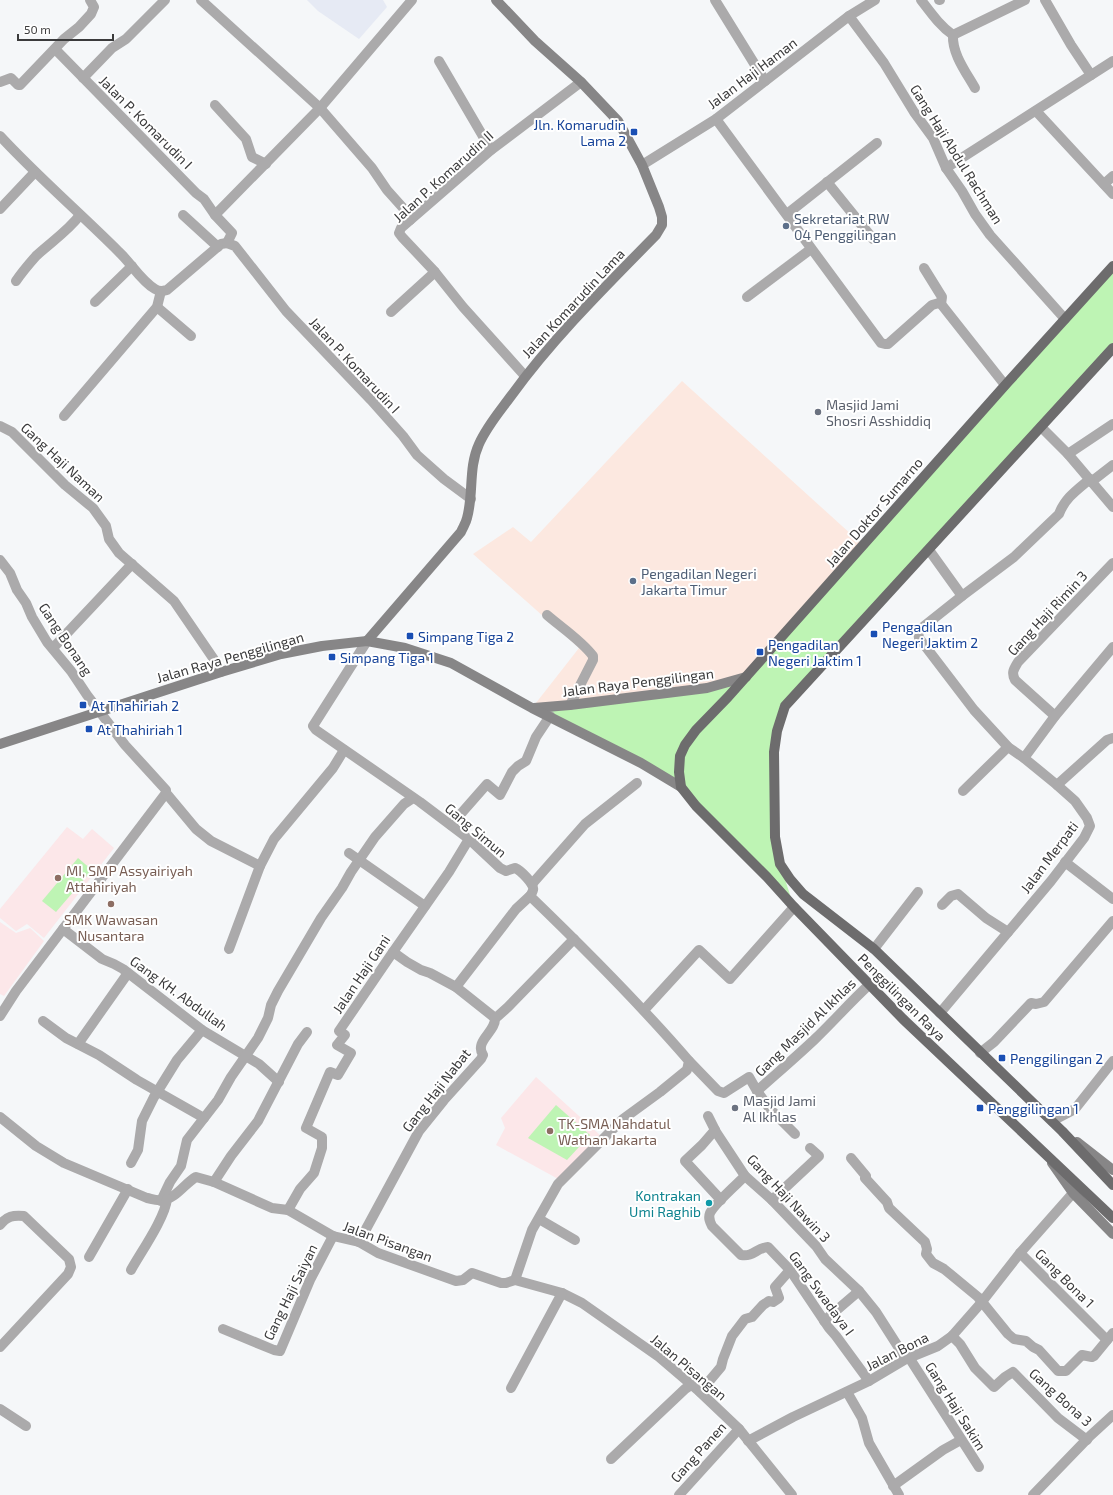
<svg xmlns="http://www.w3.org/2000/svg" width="1113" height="1495" font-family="'Exo 2',sans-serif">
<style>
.commercial{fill:#fce8e0}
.built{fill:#e6eaf4}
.education{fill:#fce7e9}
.green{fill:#bef4b4}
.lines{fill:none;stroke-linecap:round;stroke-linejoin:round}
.street{stroke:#abaaab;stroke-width:10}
.secondary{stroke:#878687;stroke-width:10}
.primary{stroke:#6d6c6d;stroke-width:10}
.transit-dot{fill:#1a4fb4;stroke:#fff;stroke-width:1.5}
.service-dot{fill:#5c6f8a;stroke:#fff;stroke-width:1.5}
.worship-dot{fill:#6b7280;stroke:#fff;stroke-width:1.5}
.education-dot{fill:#8d6e63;stroke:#fff;stroke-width:1.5}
.culture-dot{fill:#0f9aa8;stroke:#fff;stroke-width:1.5}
.labels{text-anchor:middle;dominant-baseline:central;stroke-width:4;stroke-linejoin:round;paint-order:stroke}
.street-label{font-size:14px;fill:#3b3b3c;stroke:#fff}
.transit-label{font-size:14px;fill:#164399;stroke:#fff;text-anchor:start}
.service-label{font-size:14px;fill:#4e5e75;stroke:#fff;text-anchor:start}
.worship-label{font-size:14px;fill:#5b616d;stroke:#fff;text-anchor:start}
.education-label{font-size:14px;fill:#785e54;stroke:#fff;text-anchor:start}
.culture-label{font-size:14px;fill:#0d838f;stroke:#fff;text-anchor:end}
</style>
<rect width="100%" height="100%" fill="#f5f7f9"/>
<!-- commercial -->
<path class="commercial" d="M682 381 863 545 746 677 707 688 532 708 579 648 473 554 513 527 531 542Z"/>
<!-- built -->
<path class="built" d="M307 0H383L387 7 359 39 318 11Z"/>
<!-- education -->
<g class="education">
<path d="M67 827 83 839 92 829 114 848 44 938 27 924 16 931 0 918V909Z"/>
<path d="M0 922 16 933 30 928 44 941 4 996 0 994Z"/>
<path d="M536 1077 600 1135 560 1180 496 1145 505 1128 501 1118Z"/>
</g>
<!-- green -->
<g class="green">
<path d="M1113 267V348L785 706 777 731 780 864 794 907 681 786 532 708 707 688 746 677Z"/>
<path d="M78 858 92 870 56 912 42 901Z"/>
<path d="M556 1105 590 1135 567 1160 528 1138Z"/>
</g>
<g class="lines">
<!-- street -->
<g class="street">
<path d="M201 0 320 108 372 168 387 190 404 209 410 220"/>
<path d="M715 0 765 81"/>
<path d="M921 0C931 13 940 26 953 35L1025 0"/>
<path d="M939 0H940"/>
<path d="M1045 0 1071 45 1091 75"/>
<path d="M849 16 884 63 914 112 933 138 946 168 962 191 975 214 990 235 1065 319"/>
<path d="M953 35C952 54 966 72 975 88"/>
<path d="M55 49 196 193 204 199 215 215 232 233 227 243"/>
<path d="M439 61 491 150"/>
<path d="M83 78 112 48 126 39 165 0"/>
<path d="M0 82 11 78 18 85H20L64 39 79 27 91 14 94 7 90 0"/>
<path d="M215 105 246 139 252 157 266 164"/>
<path d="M1036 111 1113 194"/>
<path d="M716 119 881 343 885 344H888L932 305 939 303 941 304 1005 385"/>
<path d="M0 136C38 177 80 213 119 252 131 263 141 281 155 289 160 292 163 291 167 290L221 244 227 243"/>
<path d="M642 165 716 119 849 16 875 0"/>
<path d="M946 168 1113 61"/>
<path d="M827 182 873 239"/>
<path d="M1104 184 1113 176"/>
<path d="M0 209 35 172"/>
<path d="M787 214 877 143"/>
<path d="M183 215 218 247"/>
<path d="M215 215 320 108 412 0"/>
<path d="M227 243 235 246 286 311 371 400 403 436 417 455 444 479 471 499"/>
<path d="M924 268 942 297 941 304"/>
<path d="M16 281C22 272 29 264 36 256 51 242 68 231 80 215"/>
<path d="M747 297 811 249"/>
<path d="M95 302 132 266"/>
<path d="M157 307 191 336"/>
<path d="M391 312 435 272"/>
<path d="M525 376 463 307 435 272 402 237 399 233 401 228 491 150 581 82"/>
<path d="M64 416 157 307 161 291"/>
<path d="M0 426 12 432 65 485 93 508 106 526 109 539 119 553 174 601 213 658 221 672"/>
<path d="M1041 427 1068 454 1113 507"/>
<path d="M1068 454 1113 424"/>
<path d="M1091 482 1113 465"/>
<path d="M929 550 962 596 1014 557 1059 514C1065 498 1077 490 1090 479"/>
<path d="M0 560 10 573 17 590 26 603 32 617 47 642 71 671 87 695 125 745 166 790V793L16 991 0 1016"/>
<path d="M547 615C562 628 582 641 593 656V660L570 705"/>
<path d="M367 641 313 726 316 730 420 802 469 839 500 868 506 871 515 868C520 870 535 884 533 890 533 891 531 895 530 896 585 949 639 1003 689 1061L687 1070 660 1092 623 1119 558 1184 532 1230 515 1280"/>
<path d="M53 648 132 564"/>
<path d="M1055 716 1015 680C1011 672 1014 669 1018 662L1113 563"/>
<path d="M1024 758 1055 716 1113 647"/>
<path d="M1057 785 1107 740 1113 738"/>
<path d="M963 791 1008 747"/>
<path d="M166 793 196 829 211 841 260 866"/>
<path d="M451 825 487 784 500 795 512 772 518 766 526 761 536 737 550 716"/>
<path d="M349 853 425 906"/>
<path d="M1065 862 1113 899"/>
<path d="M532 884 585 824 637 783"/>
<path d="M942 905 951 896 958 894 986 918 1008 932"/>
<path d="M63 929 102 959 114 964 123 969 202 1030 259 1064 279 1082"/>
<path d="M229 949 260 866 274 839 333 768 344 750"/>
<path d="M874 949 918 892"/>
<path d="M393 952 407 962 421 970 430 973 456 987 495 1018"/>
<path d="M456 987 516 909 530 896"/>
<path d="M644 1010 699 950 730 979 794 907"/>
<path d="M940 1013 1051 881 1084 838 1090 826 1087 818 1075 801 1057 785 1024 758 1008 747 974 710 919 638 918 631 962 596"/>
<path d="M495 1018 498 1016 508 1007 574 939"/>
<path d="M43 1021 66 1038 99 1055 137 1080 204 1118"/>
<path d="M78 1044 128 973"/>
<path d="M980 1053 994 1042 1031 1003 1036 1004 1044 1002 1113 921"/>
<path d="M689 1061 718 1091 724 1093 749 1077 757 1091C776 1074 796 1057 815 1039 834 1021 850 1002 870 984"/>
<path d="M757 1091 770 1109 795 1134"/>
<path d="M708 1116 716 1132 745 1176 772 1200 816 1246 825 1259 859 1291 876 1312 906 1359"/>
<path d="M0 1117 36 1146 64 1163 147 1198C152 1199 157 1201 162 1200 176 1199 185 1183 196 1177L214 1182 272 1208 288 1210 333 1236 359 1242 378 1253 456 1281 463 1280 472 1273 475 1274 501 1283H506L515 1280 562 1293 582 1303 659 1357 700 1392 739 1429 792 1495"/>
<path d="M1052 1121 1075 1109 1113 1061"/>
<path d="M715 1130 702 1145 685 1161 721 1200"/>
<path d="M851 1158 866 1176 865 1178 887 1202 889 1208 925 1242 927 1249 926 1254 933 1263 944 1269 978 1297 1008 1334 1014 1339 1026 1341 1033 1347 1039 1350 1058 1371H1066L1082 1355 1092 1357 1094 1356 1113 1333"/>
<path d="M131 1163 138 1150 142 1121 154 1097 177 1060 202 1030"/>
<path d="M745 1176C737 1184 714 1204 710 1213 708 1218 710 1222 712 1226L741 1255C754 1257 756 1248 768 1247L790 1270 829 1328 836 1336 869 1381"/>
<path d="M214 1182 231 1156 258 1121 298 1044 307 1032"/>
<path d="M772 1200 819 1156 810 1148"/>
<path d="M161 1201 170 1182 181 1166 187 1140 218 1100 231 1077 258 1038 268 1018 271 1005 278 991 321 918 342 888 351 872 375 837 404 804 413 798"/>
<path d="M288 1210 300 1189 314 1173 322 1148V1137L306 1128 330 1072 338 1075 351 1053 337 1045 345 1035 339 1031 393 952 449 872 469 839"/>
<path d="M539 1219 575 1240"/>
<path d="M0 1225C7 1216 13 1215 24 1216L69 1259 71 1267 68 1274 0 1347"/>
<path d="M359 1242 419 1131 444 1100 481 1059 483 1055C474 1041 496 1032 495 1018"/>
<path d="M1020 1253 1107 1340"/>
<path d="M89 1257 128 1189"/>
<path d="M131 1270C141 1252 165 1218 167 1199"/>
<path d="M824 1321 859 1291"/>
<path d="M223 1329 274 1350 280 1351 310 1280 333 1236"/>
<path d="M952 1336 960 1344 975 1368 994 1387 1005 1377 1013 1372 1058 1418 1087 1440"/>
<path d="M910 1359 979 1467"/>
<path d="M511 1388 562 1293"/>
<path d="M700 1392 721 1367 723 1359 732 1336 745 1319 752 1317 763 1305 769 1301 773 1302 779 1298 775 1287 790 1270"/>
<path d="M847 1392 862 1418 869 1443 899 1495"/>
<path d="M0 1409 26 1426"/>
<path d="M748 1441 793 1417 869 1381 906 1359 938 1346 952 1336 981 1303 1020 1253 1073 1193"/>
<path d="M611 1459 685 1389 691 1385"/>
<path d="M893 1486 943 1450 961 1440"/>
<path d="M679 1495 739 1429"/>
<path d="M1033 1495 1090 1436 1113 1415"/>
</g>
<!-- secondary -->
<g class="secondary">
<path d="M367 641 461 532C463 527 466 523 467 518 474 493 468 468 479 444 487 426 500 411 511 396 554 337 606 286 656 235L662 225V217L659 207 642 165 618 121 581 82 535 41 496 0"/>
<path d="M534 708 570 705 707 688 746 677"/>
<path d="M0 744 221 672 281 654 322 646 367 641 405 648 451 663 532 708 641 763 681 787"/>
<path d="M1077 1142 1113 1170"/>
<path d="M1052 1163 1073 1193 1113 1234"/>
</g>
<!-- primary -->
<g class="primary">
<path d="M1113 266 1008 382 728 697 696 730 685 745 680 756 679 772 681 787 696 806 767 877 794 907 903 1019 1113 1218"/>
<path d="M1113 348 785 706 777 731 774 752 775 837 780 864 790 879 803 894 874 949 1062 1131 1113 1185"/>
</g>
</g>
<!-- markers -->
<g class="transit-dot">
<rect x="630" y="128" width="8" height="8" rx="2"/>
<rect x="870" y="630" width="8" height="8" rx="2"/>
<rect x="406" y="632" width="8" height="8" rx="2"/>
<rect x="756" y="648" width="8" height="8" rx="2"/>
<rect x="328" y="653" width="8" height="8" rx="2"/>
<rect x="79" y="701" width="8" height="8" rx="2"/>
<rect x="85" y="725" width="8" height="8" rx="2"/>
<rect x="998" y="1054" width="8" height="8" rx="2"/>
<rect x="976" y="1104" width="8" height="8" rx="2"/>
</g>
<g class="service-dot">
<circle cx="786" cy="226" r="4"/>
<circle cx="633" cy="581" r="4"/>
</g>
<g class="worship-dot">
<circle cx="818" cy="412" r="4"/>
<circle cx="735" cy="1108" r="4"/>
</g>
<g class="education-dot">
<circle cx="58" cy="878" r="4"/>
<circle cx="111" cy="904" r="4"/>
<circle cx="550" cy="1131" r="4"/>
</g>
<circle class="culture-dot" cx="709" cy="1203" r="4"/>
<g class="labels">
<!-- street labels -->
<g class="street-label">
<text transform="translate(752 73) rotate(-37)">Jalan Haji Haman</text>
<text transform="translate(146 122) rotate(45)">Jalan P. Komarudin I</text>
<text transform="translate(957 154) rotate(58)">Gang Haji Abdul Rachman</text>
<text transform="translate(443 176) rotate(-42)">Jalan P. Komarudin II</text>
<text transform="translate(573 303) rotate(-47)">Jalan Komarudin Lama</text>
<text transform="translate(355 365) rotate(47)">Jalan P. Komarudin I</text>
<text transform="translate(63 462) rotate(43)">Gang Haji Naman</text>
<text transform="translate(874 512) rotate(-49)">Jalan Doktor Sumarno</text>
<text transform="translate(1047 613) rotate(-47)">Gang Haji Rimin 3</text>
<text transform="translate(66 639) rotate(56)">Gang Bonang</text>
<text transform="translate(230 657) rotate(-16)">Jalan Raya Penggilingan</text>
<text transform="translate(638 682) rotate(-7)">Jalan Raya Penggilingan</text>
<text transform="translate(476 830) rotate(40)">Gang Simun</text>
<text transform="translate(1049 857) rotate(-53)">Jalan Merpati</text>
<text transform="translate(361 974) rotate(-56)">Jalan Haji Gani</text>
<text transform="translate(179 993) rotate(36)">Gang KH. Abdullah</text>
<text transform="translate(902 997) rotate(45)">Penggilingan Raya</text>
<text transform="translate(805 1027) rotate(-44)">Gang Masjid Al Ikhlas</text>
<text transform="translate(436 1090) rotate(-52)">Gang Haji Nabat</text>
<text transform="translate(789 1198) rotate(47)">Gang Haji Nawin 3</text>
<text transform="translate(388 1241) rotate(20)">Jalan Pisangan</text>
<text transform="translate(1065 1278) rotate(45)">Gang Bona 1</text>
<text transform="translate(290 1292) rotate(-64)">Gang Haji Saiyan</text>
<text transform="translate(822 1293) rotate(54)">Gang Swadaya I</text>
<text transform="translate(897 1351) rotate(-27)">Jalan Bona</text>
<text transform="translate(689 1367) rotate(40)">Jalan Pisangan</text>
<text transform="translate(1061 1397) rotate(42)">Gang Bona 3</text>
<text transform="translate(956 1406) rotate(58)">Gang Haji Sakim</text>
<text transform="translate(698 1452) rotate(-48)">Gang Panen</text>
</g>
<!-- transit labels -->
<g class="transit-label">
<text x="626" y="124" text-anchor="end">Jln. Komarudin<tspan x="626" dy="16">Lama 2</tspan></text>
<text x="882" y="626">Pengadilan<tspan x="882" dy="16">Negeri Jaktim 2</tspan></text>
<text x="418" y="636">Simpang Tiga 2</text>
<text x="768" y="644">Pengadilan<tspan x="768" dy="16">Negeri Jaktim 1</tspan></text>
<text x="340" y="657">Simpang Tiga 1</text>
<text x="91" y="705">At Thahiriah 2</text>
<text x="97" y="729">At Thahiriah 1</text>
<text x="1010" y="1058">Penggilingan 2</text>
<text x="988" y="1108">Penggilingan 1</text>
</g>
<!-- service labels -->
<g class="service-label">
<text x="794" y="218">Sekretariat RW<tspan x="794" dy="16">04 Penggilingan</tspan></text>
<text x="641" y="573">Pengadilan Negeri<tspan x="641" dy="16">Jakarta Timur</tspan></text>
</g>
<!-- worship labels -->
<g class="worship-label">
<text x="826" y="404">Masjid Jami<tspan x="826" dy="16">Shosri Asshiddiq</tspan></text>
<text x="743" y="1100">Masjid Jami<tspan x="743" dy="16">Al Ikhlas</tspan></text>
</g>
<!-- education labels -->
<g class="education-label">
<text x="66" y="870">MI, SMP Assyairiyah<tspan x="66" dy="16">Attahiriyah</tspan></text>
<text x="111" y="919" text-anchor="middle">SMK Wawasan<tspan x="111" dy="16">Nusantara</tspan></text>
<text x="558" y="1123">TK-SMA Nahdatul<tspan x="558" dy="16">Wathan Jakarta</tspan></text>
</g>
<!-- culture labels -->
<g class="culture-label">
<text x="701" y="1195">Kontrakan<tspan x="701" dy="16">Umi Raghib</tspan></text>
</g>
</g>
<!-- scale -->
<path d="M18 34v6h95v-6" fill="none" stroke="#3b3b3c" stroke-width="2"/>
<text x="24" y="34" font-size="12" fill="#3b3b3c" stroke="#ffffff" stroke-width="3" paint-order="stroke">50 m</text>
</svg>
